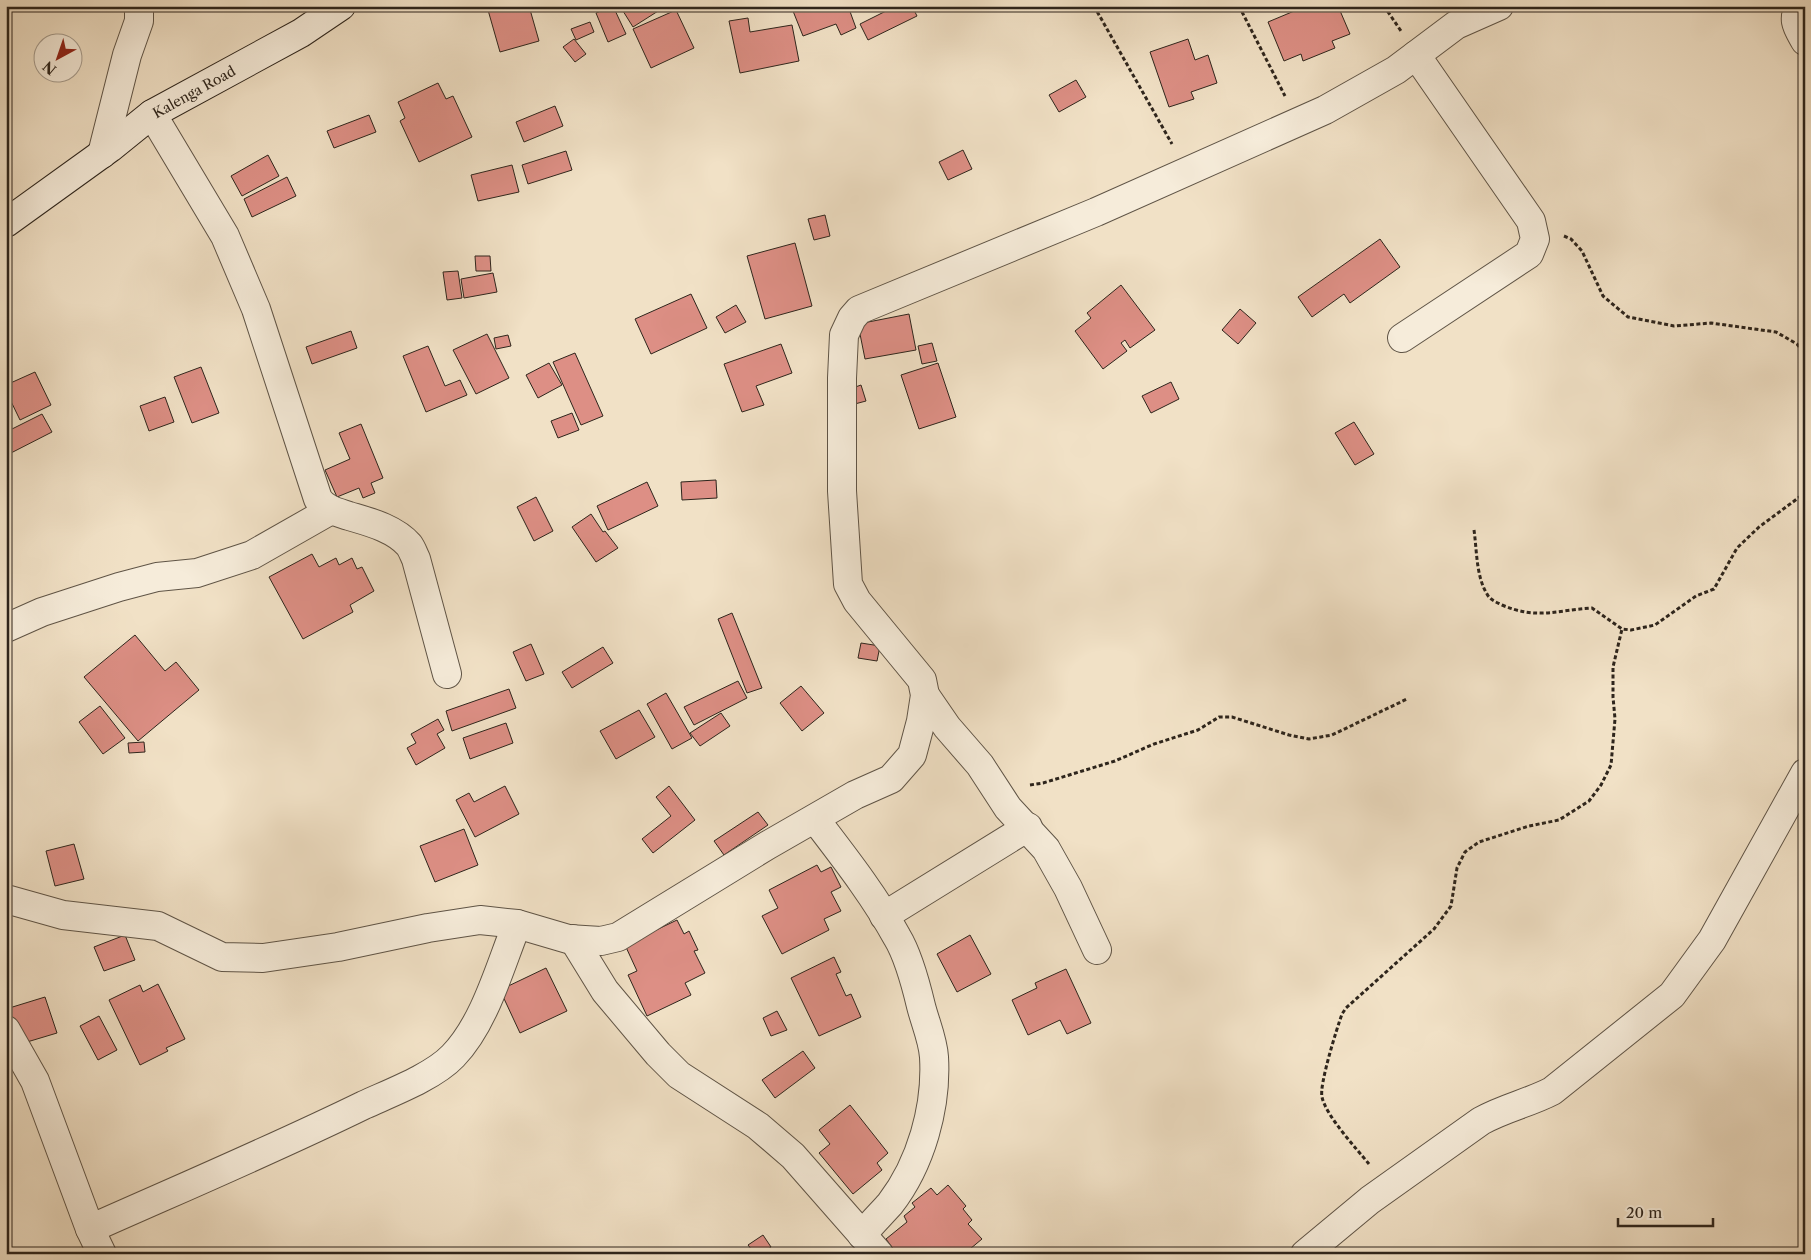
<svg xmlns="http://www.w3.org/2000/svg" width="1811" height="1260" font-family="'Libre Caslon Text',serif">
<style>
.building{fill:#dd8f85;stroke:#2e251c}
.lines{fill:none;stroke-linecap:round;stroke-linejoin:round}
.street-casing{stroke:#5f5446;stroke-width:30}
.secondary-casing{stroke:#2e251c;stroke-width:30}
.path{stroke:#2e251c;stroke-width:3;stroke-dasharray:4 2.5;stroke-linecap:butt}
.street{stroke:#f6ecda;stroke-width:28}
.secondary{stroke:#f6ecda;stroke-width:28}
.labels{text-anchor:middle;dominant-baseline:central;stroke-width:4;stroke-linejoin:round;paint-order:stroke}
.street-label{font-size:14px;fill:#2e251c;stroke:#f6ecda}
</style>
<rect width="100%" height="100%" fill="#f1e1c6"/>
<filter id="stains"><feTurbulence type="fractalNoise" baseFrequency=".004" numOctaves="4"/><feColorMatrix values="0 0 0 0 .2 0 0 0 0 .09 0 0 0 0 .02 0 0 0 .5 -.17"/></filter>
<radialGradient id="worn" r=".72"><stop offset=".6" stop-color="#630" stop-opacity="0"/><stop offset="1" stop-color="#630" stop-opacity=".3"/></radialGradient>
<!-- building -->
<g class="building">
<path d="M500 6H529L539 41 500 52 488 10Z"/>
<path d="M613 6 626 34 608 42 596 13Z"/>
<path d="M630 6H666L633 27 623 11Z"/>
<path d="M791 6H848L856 28 841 35 836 24 803 36Z"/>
<path d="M896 6H912L917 16 868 40 860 24Z"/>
<path d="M1298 6H1338L1350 34 1332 41 1335 48 1303 61 1301 54 1284 61 1268 22 1299 9Z"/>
<path d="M676 10 694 48 651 68 633 29Z"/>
<path d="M748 18 750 32 792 25 799 61 740 73 729 21Z"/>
<path d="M590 22 594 32 576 40 571 29Z"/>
<path d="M574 39 586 54 575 62 563 47Z"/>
<path d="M1188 39 1195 60 1208 55 1217 83 1191 92 1194 99 1169 107 1150 52Z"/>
<path d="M1076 80 1086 97 1059 112 1049 95Z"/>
<path d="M438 83 446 99 453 96 472 137 419 162 400 121 405 118 398 102Z"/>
<path d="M555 106 563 126 524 142 516 122Z"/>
<path d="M369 115 376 132 334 148 327 131Z"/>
<path d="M963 150 972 169 948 180 939 162Z"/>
<path d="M566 151 572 170 528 184 522 165Z"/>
<path d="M268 155 279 176 242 196 231 176Z"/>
<path d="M512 165 519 192 478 201 471 175Z"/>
<path d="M287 177 296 196 252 217 244 199Z"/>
<path d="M825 215 830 236 814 240 808 219Z"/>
<path d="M1380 239 1400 267 1350 303 1344 294 1312 317 1298 297Z"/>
<path d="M795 243 812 306 765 319 747 256Z"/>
<path d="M475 256H490L491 271H476Z"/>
<path d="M458 271 462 298 447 300 443 272Z"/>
<path d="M493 273 497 292 464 298 461 279Z"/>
<path d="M1121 285 1155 330 1130 348 1125 340 1121 343 1127 351 1103 369 1075 331 1091 318 1087 313Z"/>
<path d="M691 294 707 328 651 354 635 319Z"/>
<path d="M736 305 746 322 725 333 716 317Z"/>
<path d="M1240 309 1256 323 1238 344 1222 330Z"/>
<path d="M909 314 916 350 865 359 858 324Z"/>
<path d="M351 331 357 348 312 364 306 347Z"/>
<path d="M487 334 509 378 476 394 453 350Z"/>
<path d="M508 335 511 346 496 349 494 338Z"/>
<path d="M932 343 937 361 922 364 918 346Z"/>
<path d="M781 344 792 373 756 386 764 405 742 412 724 364Z"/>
<path d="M428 346 445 386 460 380 467 395 426 412 403 356Z"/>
<path d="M575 353 603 416 581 425 553 362Z"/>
<path d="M549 363 562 385 538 398 526 375Z"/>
<path d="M938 363 956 417 919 429 901 375Z"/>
<path d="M201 367 219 413 192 423 174 377Z"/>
<path d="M35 372 51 405 20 420 6 391V385Z"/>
<path d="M1171 382 1179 399 1151 413 1142 396Z"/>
<path d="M861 385 866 401 851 405 847 390Z"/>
<path d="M165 397 174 422 149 431 140 406Z"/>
<path d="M572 413 579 430 558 438 551 421Z"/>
<path d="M42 414 52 432 7 455 6 432Z"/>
<path d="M1354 422 1374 454 1355 465 1335 433Z"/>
<path d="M361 424 383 478 371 483 375 493 363 498 359 488 337 497 325 470 350 459 339 433Z"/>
<path d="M716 480 717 498 682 500 681 482Z"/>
<path d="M647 482 658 506 608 530 597 506Z"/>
<path d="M536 497 553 531 534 541 517 507Z"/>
<path d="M591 514 603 532 605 531 618 548 596 562 572 527Z"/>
<path d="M312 554 319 567 336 558 339 565 352 558 357 569 362 567 374 591 350 605 353 612 303 639 269 577Z"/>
<path d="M732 613 762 688 747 693 718 619Z"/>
<path d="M135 635 165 671 176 662 199 690 138 741 84 677Z"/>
<path d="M861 643 880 646 877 661 858 658Z"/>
<path d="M531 644 544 674 526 681 513 652Z"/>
<path d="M603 647 613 663 572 688 562 672Z"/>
<path d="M738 681 747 698 694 725 684 707Z"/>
<path d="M801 686 824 713 802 731 780 703Z"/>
<path d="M509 689 516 708 452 731 446 711Z"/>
<path d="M666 693 692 738 672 749 647 704Z"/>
<path d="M100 706 125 738 103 754 79 722Z"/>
<path d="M639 710 655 737 616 759 600 731Z"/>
<path d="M721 713 730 726 700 746 690 733Z"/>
<path d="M438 719 444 730 437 734 445 748 416 765 407 748 416 743 411 734Z"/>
<path d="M506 723 513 743 470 759 463 738Z"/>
<path d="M144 742 145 752 129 753 128 743Z"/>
<path d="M505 786 519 814 475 837 456 800 469 793 474 802Z"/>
<path d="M669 786 695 820 653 853 642 839 671 816 656 797Z"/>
<path d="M758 812 768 825 724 855 714 841Z"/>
<path d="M464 829 478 865 435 882 420 846Z"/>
<path d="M74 844 84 879 55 886 46 851Z"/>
<path d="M817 865 821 872 831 867 841 887 831 892 841 911 824 919 829 930 782 954 762 916 778 908 769 890Z"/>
<path d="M677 920 684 934 689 931 698 950 694 951 705 973 685 983 691 995 647 1016 628 975 637 971 625 945Z"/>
<path d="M125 935 135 960 104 971 94 947Z"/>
<path d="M970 935 991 974 957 992 937 954Z"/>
<path d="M834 957 841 972 836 974 846 996 851 994 861 1017 819 1036 791 978Z"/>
<path d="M546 968 567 1011 520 1033 500 990Z"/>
<path d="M1066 969 1091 1023 1067 1034 1060 1020 1028 1035 1012 1000 1037 988 1035 983Z"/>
<path d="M158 984 185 1039 166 1048 168 1051 140 1065 109 1000 140 985 143 992Z"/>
<path d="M45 997 57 1033 17 1045 6 1009Z"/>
<path d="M777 1011 787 1030 771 1036 763 1018Z"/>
<path d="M99 1016 117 1050 98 1060 80 1026Z"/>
<path d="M803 1051 815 1068 775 1098 762 1080Z"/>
<path d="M850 1105 888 1153 877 1163 882 1170 853 1194 819 1153 830 1144 819 1130Z"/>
<path d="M948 1185 966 1206 963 1209 972 1220 968 1224 982 1239 964 1254H922L917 1248 911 1254 907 1251 904 1254H897L886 1239 907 1222 904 1216 915 1207 912 1203 931 1188 937 1195Z"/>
<path d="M763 1235 771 1247 762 1254H755L748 1245Z"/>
</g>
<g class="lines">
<!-- street casing -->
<g class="street-casing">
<g id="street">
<path d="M1800 6C1791 20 1798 28 1805 41"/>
<path d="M152 114 225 236 256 309 318 499C326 510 337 512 349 516 369 522 394 528 409 545 412 549 414 555 416 559L447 674"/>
<path d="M102 154 127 55 139 21V6"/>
<path d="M1402 338 1529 254 1535 239 1531 221 1416 55"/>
<path d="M6 628 42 612 119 587 157 577 197 573 252 555 331 510"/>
<path d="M925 695 947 727 980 765 1008 808 1046 849 1068 888 1097 950"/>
<path d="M815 819C844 857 874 895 897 937 908 955 916 985 921 1006 925 1022 933 1040 934 1057 937 1107 921 1164 890 1204 881 1214 871 1224 862 1235"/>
<path d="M6 899 63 915 158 926 222 957 263 958 338 947 428 928 480 920 517 924 568 939 601 941 618 937 768 845 855 795 891 779 912 755 921 721 925 695 922 680 857 601 848 584 842 491V378L844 335 852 318 859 310 1096 212 1325 110 1396 70 1456 25 1499 6"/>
<path d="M884 916 1028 827"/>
<path d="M573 939 605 991 658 1054 679 1075 758 1126 793 1156 879 1254"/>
<path d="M6 1030 35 1081 90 1229 102 1254"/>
<path d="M90 1229C182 1188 274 1149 364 1105 390 1093 433 1077 453 1056 485 1023 500 966 517 924"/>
<path d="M1305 1254 1370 1200 1481 1121C1504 1108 1529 1103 1552 1091L1672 995 1712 940 1805 773"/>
</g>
</g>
<!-- secondary casing -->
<g class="secondary-casing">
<path id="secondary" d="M6 223 110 148 152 114 301 33 341 6"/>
</g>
<!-- path -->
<g class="path">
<path d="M1094 6 1172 144"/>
<path d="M1239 6 1285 96"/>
<path d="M1384 6 1401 31"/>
<path d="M1564 236 1571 239 1582 251 1603 296 1628 317 1674 326 1711 323 1776 332 1797 344 1805 354"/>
<path d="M1474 530C1477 551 1476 576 1487 594 1490 600 1496 602 1502 605 1537 620 1557 610 1592 608L1622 629 1631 630 1655 625 1696 596 1714 589 1737 548 1759 527 1805 493"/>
<path d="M1030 785 1043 783 1115 761 1154 744 1198 730 1219 717H1232L1289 735 1309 739 1332 735 1407 699"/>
<path d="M1369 1164C1356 1148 1326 1116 1322 1097 1319 1085 1337 1028 1342 1014L1346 1008 1434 929 1451 906 1457 868 1465 852 1479 842 1529 826 1559 820 1589 801 1601 785 1611 765 1615 719 1613 697V667L1622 629"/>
</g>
<!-- street -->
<use href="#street" class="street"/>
<!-- secondary -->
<use href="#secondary" class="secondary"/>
</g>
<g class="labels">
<!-- street labels -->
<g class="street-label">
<text transform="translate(194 92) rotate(-29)">Kalenga Road</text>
</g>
</g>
<!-- margin -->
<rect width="1811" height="1260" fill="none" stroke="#f1e1c6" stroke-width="25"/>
<rect x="8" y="8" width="1796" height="1245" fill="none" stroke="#2e251c" stroke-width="2.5"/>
<rect x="12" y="12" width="1786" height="1235" fill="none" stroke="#2e251c"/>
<!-- north arrow -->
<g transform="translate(58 58) rotate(220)"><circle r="24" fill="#f6ecda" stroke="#a69c8e"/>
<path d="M0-4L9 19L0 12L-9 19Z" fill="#8f2418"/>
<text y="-8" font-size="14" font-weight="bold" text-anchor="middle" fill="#2e251c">N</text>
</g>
<!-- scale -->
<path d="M1618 1218v8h95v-8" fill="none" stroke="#2e251c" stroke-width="2.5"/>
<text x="1626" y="1218" font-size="15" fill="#2e251c" stroke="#f6ecda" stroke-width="4" paint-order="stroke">20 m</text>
<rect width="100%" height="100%" filter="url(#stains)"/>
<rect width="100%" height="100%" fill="url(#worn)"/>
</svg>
